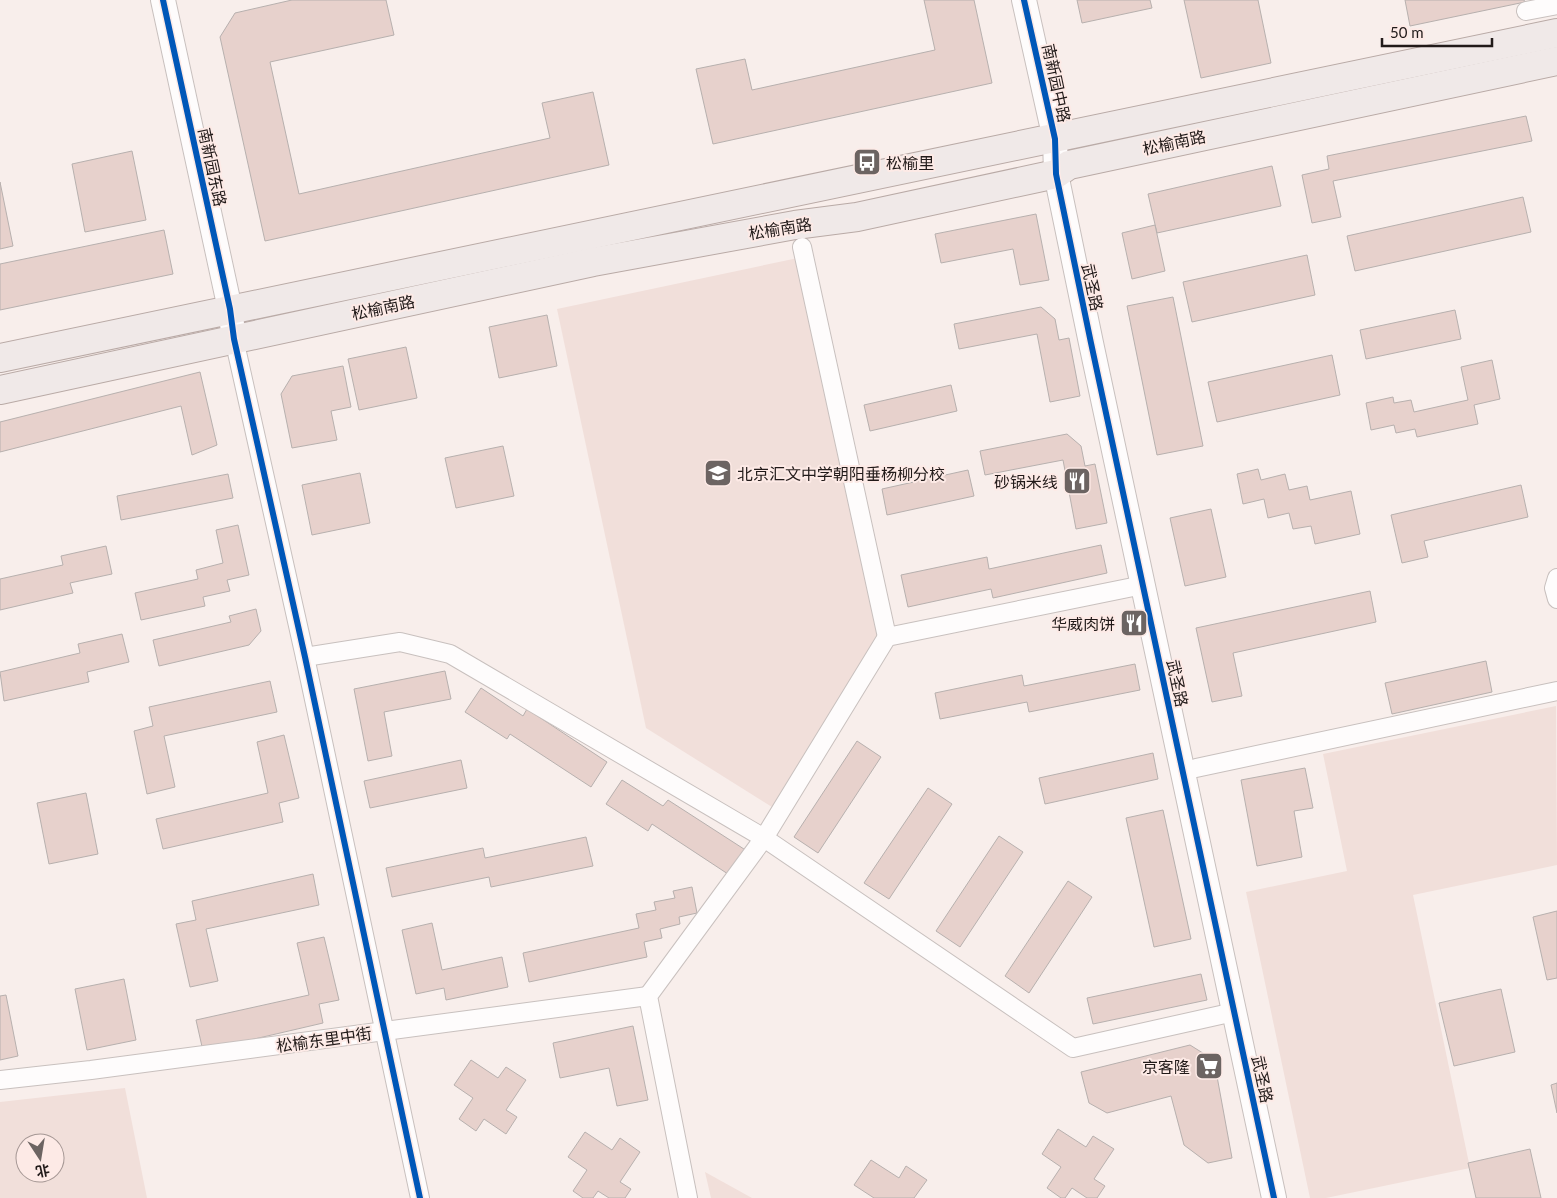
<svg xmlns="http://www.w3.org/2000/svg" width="1557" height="1198" font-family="Lato,'Noto Sans SC',sans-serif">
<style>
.built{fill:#f1dfda;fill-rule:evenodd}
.building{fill:#e7d1cc;stroke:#b7b0ae}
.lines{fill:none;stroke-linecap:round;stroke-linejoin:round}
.street-casing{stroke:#c8c0be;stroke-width:20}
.secondary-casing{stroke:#c8c0be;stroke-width:26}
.primary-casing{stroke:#b9aaa6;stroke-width:30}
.street{stroke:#fefcfc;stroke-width:18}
.secondary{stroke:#fefcfc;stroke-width:24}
.primary{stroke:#f0e9e8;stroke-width:28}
.cycleway-casing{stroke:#fdeae6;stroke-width:9}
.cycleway{stroke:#0057b8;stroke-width:6}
.labels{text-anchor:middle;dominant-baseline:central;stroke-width:4;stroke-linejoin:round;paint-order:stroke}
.street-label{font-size:16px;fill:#211a19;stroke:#fdeae6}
.poi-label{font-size:16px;fill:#211a19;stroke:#fdeae6;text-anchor:end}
</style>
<rect width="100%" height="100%" fill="#f8eeeb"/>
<!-- built -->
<g class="built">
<path d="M798 258 878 638 772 807 646 728 557 309Z"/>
<path d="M1556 706 1557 865 1413 895 1470 1168 1326 1198H1310L1246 892 1347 871 1323 754Z"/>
<path d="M125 1088 147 1198H0V1102ZM25 1143H55V1173H25Z"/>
<path d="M705 1172 752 1198H711Z"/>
</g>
<!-- building -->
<g class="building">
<path d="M292 0H386L394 35 270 62 299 194 550 138 542 103 593 92 609 165 265 241 220 37 235 13Z"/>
<path d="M924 0H974L992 83 713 144 696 69 745 59 752 90 935 50Z"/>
<path d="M1077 0H1150L1152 8 1082 23Z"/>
<path d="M1184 0H1258L1271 63 1201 78Z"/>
<path d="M1405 0H1524L1525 2 1410 26Z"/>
<path d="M1526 116 1532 141 1333 181 1341 217 1312 223 1302 175 1329 169 1327 156Z"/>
<path d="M132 151 146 220 85 232 72 164Z"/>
<path d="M1272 166 1281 206 1157 233 1148 194Z"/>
<path d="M0 182 13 246 0 249Z"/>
<path d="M1523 197 1531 232 1355 271 1347 236Z"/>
<path d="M1036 214 1049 280 1020 285 1013 249 941 263 935 234Z"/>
<path d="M1155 225 1165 271 1132 279 1122 233Z"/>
<path d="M164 230 173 274 0 310V264Z"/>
<path d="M1307 255 1315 295 1192 322 1183 282Z"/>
<path d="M1173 297 1203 446 1157 455 1127 306Z"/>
<path d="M1041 307 1055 319 1059 340 1069 338 1080 396 1050 402 1037 334 959 349 954 324Z"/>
<path d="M1455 310 1461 339 1366 359 1360 330Z"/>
<path d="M547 315 557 366 499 378 489 327Z"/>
<path d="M406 347 417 398 359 410 348 359Z"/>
<path d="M1332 355 1340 395 1217 422 1208 382Z"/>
<path d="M1492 360 1500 399 1474 405 1478 424 1417 437 1415 429 1396 433 1394 425 1371 430 1366 403 1393 397 1394 403 1411 400 1414 412 1468 400 1461 367Z"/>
<path d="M343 366 351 407 331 411 337 440 292 448 281 394 292 376Z"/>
<path d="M200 372 217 445 192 455 181 406 0 452V422Z"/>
<path d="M951 385 957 411 870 431 864 405Z"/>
<path d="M1067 434 1081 446 1085 466 1095 464 1107 523 1076 529 1063 460 985 475 980 451Z"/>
<path d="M503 446 514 496 456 508 445 458Z"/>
<path d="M1258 469 1261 480 1285 474 1289 490 1307 486 1310 500 1351 491 1360 534 1315 544 1311 526 1293 529 1289 513 1268 518 1264 499 1243 504 1237 474Z"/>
<path d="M968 470 974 496 887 515 882 489Z"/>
<path d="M360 473 370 523 312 535 302 485Z"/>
<path d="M228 474 233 498 121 520 117 496Z"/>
<path d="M1521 485 1528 517 1424 541 1428 557 1402 563 1391 515Z"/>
<path d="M1211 509 1226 577 1185 586 1170 518Z"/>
<path d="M238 525 249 575 227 580 230 591 203 597 205 606 141 620 135 593 198 579 196 570 223 563 216 530Z"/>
<path d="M1101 545 1107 573 993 598 991 589 908 607 901 575 987 557 989 569Z"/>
<path d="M106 546 112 574 70 583 73 593 0 610V579L63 565 61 556Z"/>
<path d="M1370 591 1376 622 1233 653 1242 696 1212 702 1196 628Z"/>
<path d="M256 609 261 631 249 645 159 666 153 640 231 622 229 616Z"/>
<path d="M122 634 129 662 87 672 89 682 4 701 0 672 80 653 78 644Z"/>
<path d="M1486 661 1492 692 1392 714 1385 683Z"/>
<path d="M1135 664 1140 690 1029 712 1027 702 940 719 935 693 1022 675 1024 686Z"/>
<path d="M445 671 451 699 384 712 392 756 368 761 354 689Z"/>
<path d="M270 681 277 712 164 736 175 787 147 794 134 731 153 726 149 707Z"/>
<path d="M481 688 523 716 527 709 607 762 591 787 510 734 507 739 465 712Z"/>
<path d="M284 735 299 798 279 803 283 822 163 849 156 819 268 793 257 742Z"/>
<path d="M857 741 881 757 818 853 794 837Z"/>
<path d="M1153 753 1158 779 1045 804 1039 778Z"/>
<path d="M461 760 467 788 370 808 364 781Z"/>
<path d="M1305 768 1313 808 1294 811 1302 857 1257 866 1241 780Z"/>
<path d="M622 780 663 806 668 800 747 851 731 876 652 824 648 831 606 804Z"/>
<path d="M928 788 952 804 889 899 864 883Z"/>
<path d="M86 793 98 854 49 864 37 803Z"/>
<path d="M1163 810 1191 939 1154 947 1126 818Z"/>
<path d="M999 836 1023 852 960 947 936 931Z"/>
<path d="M586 837 593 866 491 887 489 877 392 897 386 868 483 848 485 858Z"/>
<path d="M313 874 319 905 206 929 218 981 190 987 176 924 196 920 192 901Z"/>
<path d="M1068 881 1092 897 1029 993 1005 976Z"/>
<path d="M692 887 697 913 679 917 680 924 660 929 662 938 644 942 647 957 529 982 523 953 639 928 636 914 656 910 654 902 675 898 673 891Z"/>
<path d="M1557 911V978L1547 980 1533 917Z"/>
<path d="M432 923 442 970 502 957 508 987 446 1000 444 988 416 994 402 930Z"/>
<path d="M324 937 339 1000 319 1004 323 1023 203 1051 196 1020 309 995 297 943Z"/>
<path d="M1201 974 1207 1000 1093 1024 1087 998Z"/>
<path d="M124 979 136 1040 87 1050 75 989Z"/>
<path d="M1501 989 1515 1052 1454 1066 1439 1003Z"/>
<path d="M6 995 18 1056 0 1060V996Z"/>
<path d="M633 1026 648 1100 617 1106 609 1068 560 1078 553 1043Z"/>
<path d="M1190 1045 1214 1060 1232 1158 1208 1163 1184 1145 1171 1096 1107 1113 1089 1103 1081 1072Z"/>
<path d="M471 1060 498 1078 506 1067 526 1080 506 1110 517 1117 506 1134 484 1119 476 1131 459 1119 473 1098 454 1085Z"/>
<path d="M1557 1083V1113L1551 1085Z"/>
<path d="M1058 1129 1086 1147 1093 1136 1114 1149 1094 1179 1105 1186 1097 1198H1087L1072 1188 1065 1198H1061L1047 1188 1061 1167 1042 1154Z"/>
<path d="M585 1132 612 1150 620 1138 640 1152 620 1182 631 1189 625 1198H609L598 1191 593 1198H583L573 1191 587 1170 568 1157Z"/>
<path d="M1530 1149 1541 1198H1476L1468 1163Z"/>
<path d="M871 1160 899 1178 906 1166 927 1180 914 1198H874L854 1185Z"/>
</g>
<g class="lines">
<!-- street casing -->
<g class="street-casing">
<g id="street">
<path d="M1526 11 1557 5"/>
<path d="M802 247 887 637"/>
<path d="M234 339 305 657 420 1198"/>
<path d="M1557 578 1554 588 1557 599"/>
<path d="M305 657 400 642 450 654 764 838 1073 1048 1234 1012"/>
<path d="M1196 768 1557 691"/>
<path d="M0 1080 91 1070 648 996"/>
<path d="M688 1198 648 996 764 838 887 637 1143 585"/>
</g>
</g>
<!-- secondary casing -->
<g class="secondary-casing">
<g id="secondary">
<path d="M163 0 230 309 234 339"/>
<path d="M1024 0 1055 139 1056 174 1091 343 1274 1198"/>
</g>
</g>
<!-- primary casing -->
<g class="primary-casing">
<g id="primary">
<path d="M0 358 1557 33"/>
<path d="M0 390 593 262 795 225 857 217 1056 174 1069 165 1557 61"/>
</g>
</g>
<!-- street -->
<use href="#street" class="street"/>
<!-- secondary -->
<use href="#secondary" class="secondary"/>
<!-- primary -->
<use href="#primary" class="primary"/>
<!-- cycleway casing -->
<g class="cycleway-casing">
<g id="cycleway">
<path d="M163 0 230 309 234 339 305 657 420 1198"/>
<path d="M1024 0 1055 139 1056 174 1091 343 1274 1198"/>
</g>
</g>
<!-- cycleway -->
<use href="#cycleway" class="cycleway"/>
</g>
<!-- icons -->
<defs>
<g id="bus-square" transform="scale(1.4375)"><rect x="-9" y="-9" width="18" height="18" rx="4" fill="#6c6462" stroke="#fdeae6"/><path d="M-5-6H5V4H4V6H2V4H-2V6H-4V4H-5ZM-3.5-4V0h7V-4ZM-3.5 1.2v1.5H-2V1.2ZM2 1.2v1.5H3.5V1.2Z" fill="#fff"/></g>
<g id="school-square" transform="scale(1.4375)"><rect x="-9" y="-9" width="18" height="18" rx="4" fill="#6c6462" stroke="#fdeae6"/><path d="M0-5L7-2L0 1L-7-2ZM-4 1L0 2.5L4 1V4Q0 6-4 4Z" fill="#fff"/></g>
<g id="restaurant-square" transform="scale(1.4375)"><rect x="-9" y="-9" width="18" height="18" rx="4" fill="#6c6462" stroke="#fdeae6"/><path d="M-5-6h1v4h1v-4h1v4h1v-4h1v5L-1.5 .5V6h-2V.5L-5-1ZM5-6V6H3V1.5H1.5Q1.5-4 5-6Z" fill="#fff"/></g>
<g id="supermarket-square" transform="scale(1.4375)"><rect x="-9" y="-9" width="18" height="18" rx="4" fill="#6c6462" stroke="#fdeae6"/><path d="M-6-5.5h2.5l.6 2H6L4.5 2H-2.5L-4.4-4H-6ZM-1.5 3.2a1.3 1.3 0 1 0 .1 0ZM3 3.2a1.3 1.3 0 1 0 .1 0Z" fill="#fff"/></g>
</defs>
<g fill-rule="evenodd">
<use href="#bus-square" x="867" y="162"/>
<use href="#school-square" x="718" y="473"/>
<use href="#restaurant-square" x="1077" y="481"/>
<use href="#restaurant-square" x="1134" y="623"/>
<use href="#supermarket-square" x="1209" y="1066"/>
</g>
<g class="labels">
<!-- street labels -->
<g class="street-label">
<text transform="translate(1057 83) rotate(78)">南新园中路</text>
<text transform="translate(1174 142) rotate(-12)">松榆南路</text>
<text transform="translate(213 167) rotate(78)">南新园东路</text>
<text transform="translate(780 228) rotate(-9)">松榆南路</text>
<text transform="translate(1093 287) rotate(78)">武圣路</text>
<text transform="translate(383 307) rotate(-12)">松榆南路</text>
<text transform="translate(1178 683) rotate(78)">武圣路</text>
<text transform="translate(324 1039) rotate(-8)">松榆东里中街</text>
<text transform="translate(1263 1079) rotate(78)">武圣路</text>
</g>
<!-- poi labels -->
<g class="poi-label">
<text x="886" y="162" text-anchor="start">松榆里</text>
<text x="737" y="473" text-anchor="start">北京汇文中学朝阳垂杨柳分校</text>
<text x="1058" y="481">砂锅米线</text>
<text x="1115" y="623">华威肉饼</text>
<text x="1190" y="1066">京客隆</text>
</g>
</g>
<!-- north arrow -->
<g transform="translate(40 1158) rotate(168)"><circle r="24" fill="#fdeae6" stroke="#a59794"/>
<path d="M0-4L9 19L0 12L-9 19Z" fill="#6c6462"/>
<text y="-8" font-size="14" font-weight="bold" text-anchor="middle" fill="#211a19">北</text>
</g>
<!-- scale -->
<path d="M1382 38v8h110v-8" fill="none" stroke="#211a19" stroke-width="2.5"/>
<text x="1390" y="38" font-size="15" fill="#211a19" stroke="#fdeae6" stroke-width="4" paint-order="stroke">50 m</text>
</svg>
